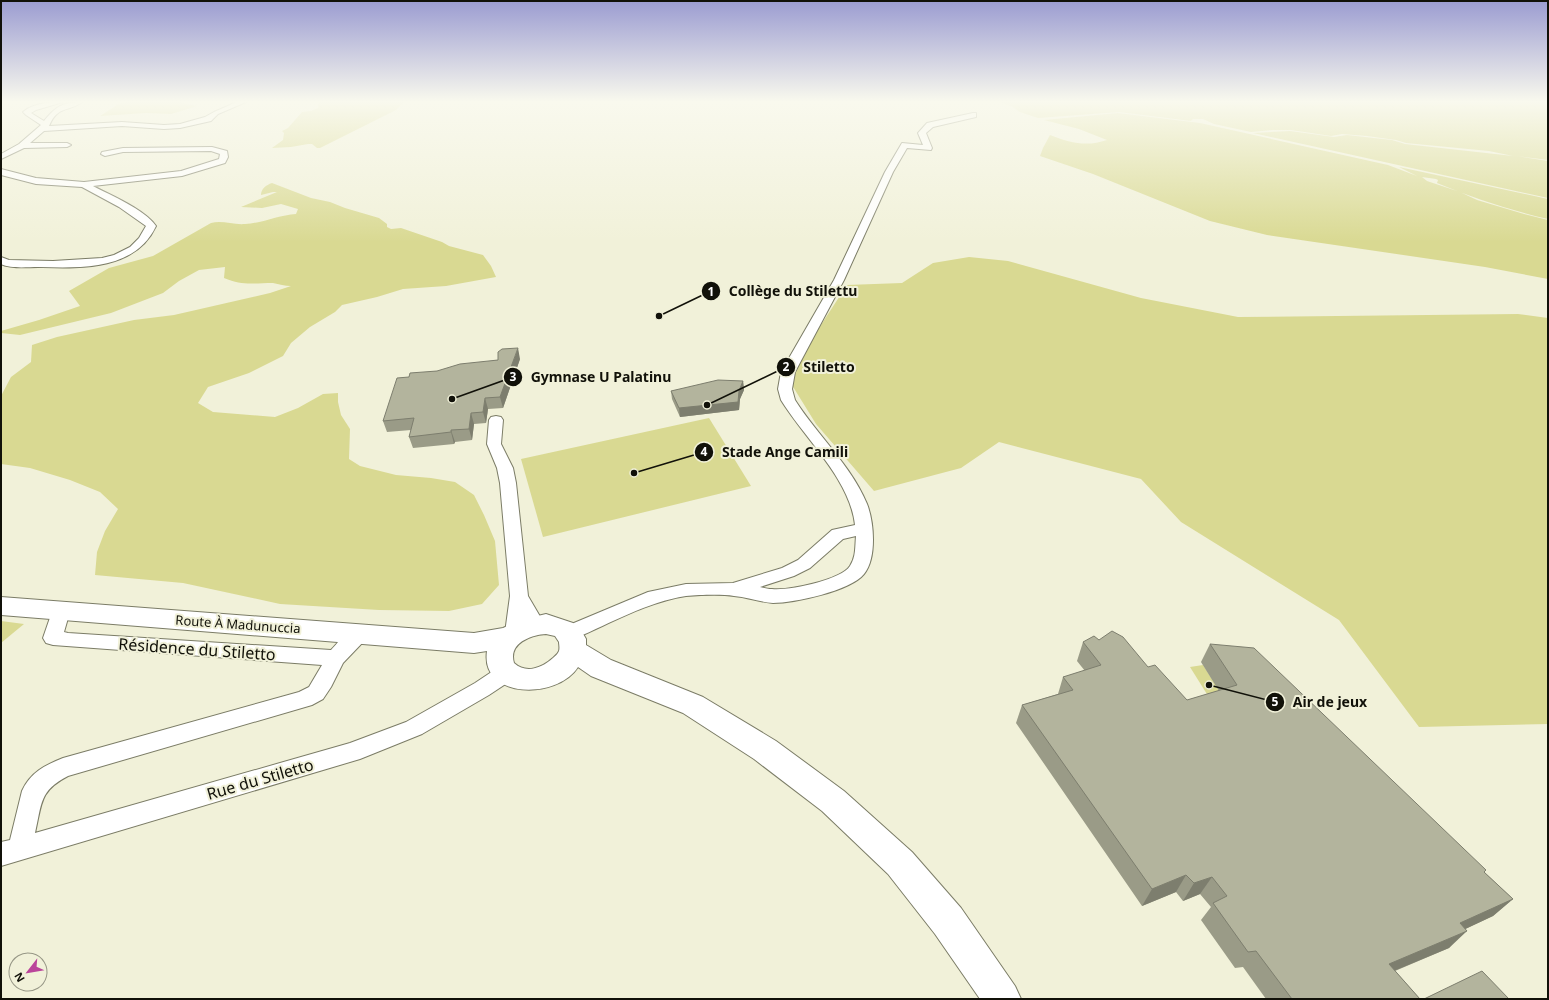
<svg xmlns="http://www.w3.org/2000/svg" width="1549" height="1000" font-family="'Noto Sans',sans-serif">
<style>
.green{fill:#d9d992}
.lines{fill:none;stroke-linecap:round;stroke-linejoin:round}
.minor-casing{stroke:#7b7c66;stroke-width:2}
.secondary-casing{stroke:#7b7c66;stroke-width:2}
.minor{fill:#fff;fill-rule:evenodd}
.secondary{fill:#fff;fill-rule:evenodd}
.wall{fill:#9a9b87}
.shaded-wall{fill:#7d7e6e}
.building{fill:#b3b49d;stroke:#7d7e6e}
.labels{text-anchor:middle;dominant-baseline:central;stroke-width:4;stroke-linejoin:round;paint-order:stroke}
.street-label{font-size:13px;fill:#111109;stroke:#f1f1d9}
.near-street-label{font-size:16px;fill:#111109;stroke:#f1f1d9}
.leader{fill:none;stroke:#111109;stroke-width:1.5}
.callout-dot{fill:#111109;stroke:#f1f1d9;stroke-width:1.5}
.mark-label{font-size:12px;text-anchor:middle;font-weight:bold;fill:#fff}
.callout-label{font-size:14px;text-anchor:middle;font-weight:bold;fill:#111109;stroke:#f1f1d9;stroke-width:4;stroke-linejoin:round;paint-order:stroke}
</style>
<rect width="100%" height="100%" fill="#f1f1d9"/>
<!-- green -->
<g class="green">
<path d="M129 102H179L197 106 171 114 146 113 100 116 120 103Z"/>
<path d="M319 102H404L396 110 320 148H317L312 144H308L291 147 272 148 283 140 284 133 282 131 288 128 302 112 311 111 318 108Z"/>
<path d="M1000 102H1548V160L1517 156 1548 161V198L1253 133 1290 131 1334 137 1347 135 1392 140 1405 144 1513 156 1489 151 1406 143 1396 140 1367 136 1342 134 1331 136 1291 130H1272L1251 132 1214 124 1203 119H1193L1191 121 1119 112 1038 118 1020 112 1013 107Z"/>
<path d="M1118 113 1200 123 1388 165 1417 176 1399 167 1548 199V219C1510 210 1473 198 1437 183L1438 180 1436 179 1422 177 1427 181 1460 192 1477 200 1524 214 1548 220V279L1485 267 1267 235 1210 221 1093 174 1040 156 1043 148 1050 135C1070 143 1087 147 1107 140L1079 129 1044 120Z"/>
<path d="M272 183 311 198 330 202 345 208 379 218 387 224V227L391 229 401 228 442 242 449 246 483 255 491 266 496 277 446 286 403 289 377 297 342 305 335 312 310 327 291 343 283 356 249 373 208 387 198 403 213 412 275 417 298 408 323 394 338 393V402L341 415 350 429 349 459 360 466 396 475 431 478 455 482 474 495 484 515 495 541 499 585 482 604 449 611 379 610 280 604 183 583 95 575 97 552 105 531 118 509 100 492 70 480 30 468 1 464V396L11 377 31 362 32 345 57 337 134 320 174 315 270 293 291 286C285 286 279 284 273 283 252 283 243 286 224 278L225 267 199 270 179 281 163 293 111 313 20 335 1 333V331L39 320 80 306 69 291 109 268 153 256 211 223C222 220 233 225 245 224 263 223 279 215 296 214L298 209 281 204 262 208 241 207 277 192H273L261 195C261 189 266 185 272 183Z"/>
<path d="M969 257 1008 261 1141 298 1238 317 1518 314 1548 318V724L1419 727 1339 620 1181 522 1141 479 999 442 961 468 874 491 816 424 787 377 847 285 902 283 933 263Z"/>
<path d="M709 418 751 486 543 537 521 459Z"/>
<path d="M1 621 24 624 1 643Z"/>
<path d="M1203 665 1227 703 1215 707 1190 667Z"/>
</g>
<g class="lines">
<!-- minor casing -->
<g class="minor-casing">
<g id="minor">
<path d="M51 102H63L36 110 31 113 44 121C56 106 63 102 82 102 69 112 58 105 49 126L122 122 164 125 180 124 205 117 214 112 237 102H246L218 114 211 121 180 128 164 129 122 126 44 131 30 143H67L71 145 67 147 24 148 1 159V154L19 144 41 125 26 115 23 112C31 105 41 104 51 102Z"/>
<path d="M973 113H976V117L933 127 926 133 932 148 931 150 907 148 893 172 844 280 795 372 792 389 795 400C817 435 851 465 867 504 874 522 877 558 864 574 850 591 794 603 773 603 760 602 747 597 734 596 721 594 699 595 686 596 647 602 611 623 576 638L569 640 562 638 559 633 562 628 648 592 686 584 733 583 782 568 798 560 832 530 855 525C850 479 805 439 781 400L778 389 781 372 834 280 885 172 902 143 923 145 918 133 927 123ZM856 536C855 547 856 557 850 566 841 580 788 591 772 589 768 589 764 588 760 587L794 576 810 568 843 539Z"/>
<path d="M212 147 227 151 228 157 225 163 182 176 93 186C112 196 144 209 156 226 135 271 80 268 38 267 27 267 11 269 1 264V257L9 260 53 261 102 258 114 255 130 247 139 238 146 226 119 207 82 187 36 184 1 175V169L36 178 84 182 181 171 219 159 220 154 211 151 123 152 105 156 101 154 102 152 123 148Z"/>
<path d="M496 416 501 417 503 420 501 444 513 468 516 483 528 596 545 625 543 630 536 632 529 630 525 623V633L522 638 515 640 508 638 505 633 510 596 500 483 497 468 487 444 489 420 491 417Z"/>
<path d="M61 604 68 606 70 611 64 632 68 633 331 650C341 640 350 624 366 629L369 634 366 639 343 663 331 687 323 699 312 705 68 776C39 791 42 803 35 833L350 743 406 722 475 683 499 667 506 665 513 667 516 673 513 679 489 695 422 734 360 759 1 866V842L10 840 22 791C30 773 45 765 63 758L299 692 309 687 322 665 53 645 46 643 43 638 54 606Z"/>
</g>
</g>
<!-- secondary casing -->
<g class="secondary-casing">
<path id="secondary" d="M1 597 474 633 503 628 521 620 546 614 573 623 582 632 586 639V645L611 660 703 697 776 741 844 791 912 852 961 908 1015 986 1021 999H980L935 934 888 874 822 811 754 759 683 713 591 676 578 667C557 700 480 699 487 651L474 653 1 615ZM546 634 555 636 559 642C559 644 560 648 559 651 558 654 555 656 553 658 542 668 526 674 514 663 508 643 531 635 546 634Z"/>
</g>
<!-- minor -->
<use href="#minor" class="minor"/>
<!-- secondary -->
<use href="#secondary" class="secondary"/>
</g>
<!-- wall -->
<g class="wall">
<path d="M520 359 503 408 488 409 486 423 474 424 472 440 455 442 454 444 413 448 409 437 411 430 387 432 383 421 409 377 437 371 498 360Z"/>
<path d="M743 381 744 390 740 399 739 410 680 417 672 399 671 391Z"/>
<path d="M1099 640 1148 667 1187 700 1219 691 1201 662 1210 644 1484 872 1513 899 1493 916 1465 929 1449 948 1395 971 1420 999H1266L1243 967 1235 968 1201 920 1211 907 1200 894 1183 901 1176 892 1142 906 1016 723 1022 705 1058 694 1063 677 1085 671 1077 661 1083 642Z"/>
</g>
<!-- shaded-wall -->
<g class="shaded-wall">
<path d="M518 348 520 359 503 408 500 397Z"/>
<path d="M743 381 744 390 740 399 739 410 680 417 679 408Z"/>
<path d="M485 398 488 409 486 423 483 412Z"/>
<path d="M471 413 474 424 472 440 469 429Z"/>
<path d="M451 430 455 442 454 444 451 432Z"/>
<path d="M1186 875 1176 892 1142 906 1152 889Z"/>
<path d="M1212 877 1200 894 1183 901 1194 883Z"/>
<path d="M1513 899 1493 916 1442 940 1460 923Z"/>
<path d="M1467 931 1449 948 1372 980 1389 964Z"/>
</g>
<!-- building -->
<g class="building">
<path d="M518 348 500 397 485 398 483 412 471 413 469 429 451 430V432L409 437 414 418 383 421 397 378 409 377 410 373 437 371 460 364 498 360V352L502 349Z"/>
<path d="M718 380 743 381 739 391 738 402 679 408 671 391Z"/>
<path d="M1112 631 1123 637 1148 667 1155 665 1187 700 1237 685 1210 644 1254 648 1486 870 1484 872 1513 899 1460 923 1467 931 1389 964 1420 999H1292L1256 951 1248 952 1213 903 1227 896 1212 877 1194 883 1186 875 1152 889 1022 705 1073 690 1063 677 1101 665 1083 642 1094 636 1099 640Z"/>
<path d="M1482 971 1509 999H1424Z"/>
</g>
<!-- sky -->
<linearGradient id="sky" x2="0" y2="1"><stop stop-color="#9b9cd1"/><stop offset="0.42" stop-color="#f9f9ee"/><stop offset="1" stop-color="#f9f9ee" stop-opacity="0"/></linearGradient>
<rect width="1549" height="242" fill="url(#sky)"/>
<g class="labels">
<!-- street labels -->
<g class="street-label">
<text transform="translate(238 624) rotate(4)">Route À Madunuccia</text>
</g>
<!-- near-street labels -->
<g class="near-street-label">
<text transform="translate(197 649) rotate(4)">Résidence du Stiletto</text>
<text transform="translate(260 779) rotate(-16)">Rue du Stiletto</text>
</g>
</g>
<!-- callouts -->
<path class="leader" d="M659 316L711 291M707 405L786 367M452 399L513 377M634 473L704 452M1209 685L1275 702"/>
<g class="callout-dot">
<circle cx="659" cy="316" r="4"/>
<circle cx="707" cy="405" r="4"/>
<circle cx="452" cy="399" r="4"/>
<circle cx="634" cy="473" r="4"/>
<circle cx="1209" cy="685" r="4"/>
<circle cx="711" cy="291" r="10"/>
<circle cx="786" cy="367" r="10"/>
<circle cx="513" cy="377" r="10"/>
<circle cx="704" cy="452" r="10"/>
<circle cx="1275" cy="702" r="10"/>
</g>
<g class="mark-label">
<text x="711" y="296">1</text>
<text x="786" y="371">2</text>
<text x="513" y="381">3</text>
<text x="704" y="456">4</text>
<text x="1275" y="706">5</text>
</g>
<g class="callout-label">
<text x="793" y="296">Collège du Stilettu</text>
<text x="829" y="372">Stiletto</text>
<text x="601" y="382">Gymnase U Palatinu</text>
<text x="785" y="457">Stade Ange Camili</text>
<text x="1330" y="707">Air de jeux</text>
</g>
<!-- border -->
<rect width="1549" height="1000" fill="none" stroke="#111109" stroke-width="4"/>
<!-- north arrow -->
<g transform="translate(28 972) rotate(239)"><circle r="19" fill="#f1f1d9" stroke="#979786"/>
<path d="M0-3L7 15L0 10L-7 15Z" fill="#ba449a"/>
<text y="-6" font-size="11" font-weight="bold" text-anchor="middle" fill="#111109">N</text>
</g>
</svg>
